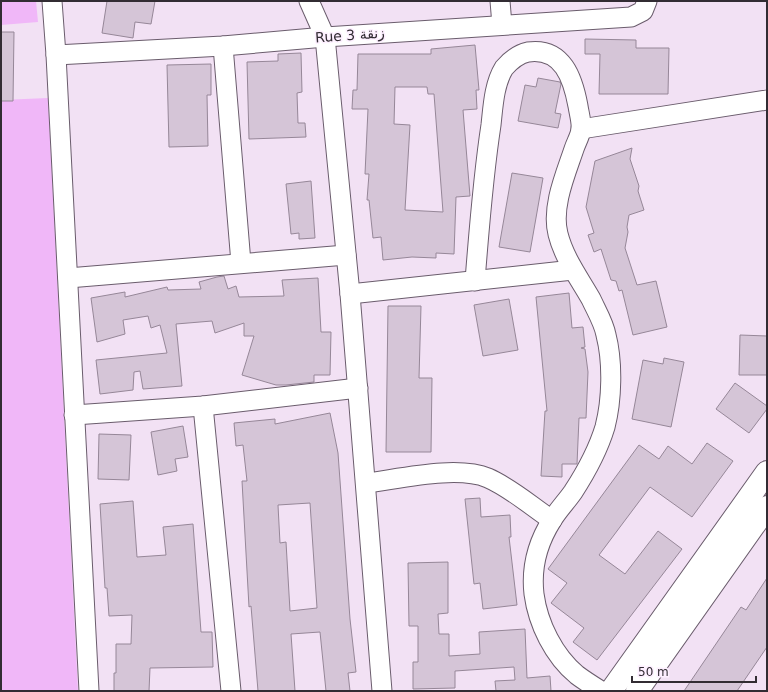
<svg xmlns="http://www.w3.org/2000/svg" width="768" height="692" font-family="'DejaVu Sans',Vazirmatn,sans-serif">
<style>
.green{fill:#f0b7f8}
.building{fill:#d5c5d7;stroke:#968798;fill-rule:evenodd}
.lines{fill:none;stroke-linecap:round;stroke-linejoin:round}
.minor-casing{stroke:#6a5c6c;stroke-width:21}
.tertiary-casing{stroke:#6a5c6c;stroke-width:24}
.minor{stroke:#fff;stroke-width:19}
.tertiary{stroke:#fff;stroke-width:22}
.labels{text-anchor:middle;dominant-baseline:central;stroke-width:3;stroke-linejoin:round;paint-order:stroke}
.street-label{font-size:14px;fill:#322c33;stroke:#fdefff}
</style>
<rect width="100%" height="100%" fill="#f2e1f4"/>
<!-- green -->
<g class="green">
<path d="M1 1H36L38 22 1 25Z"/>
<path d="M48 98 78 691H1V100Z"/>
</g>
<!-- building -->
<g class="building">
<path d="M107 1H155L151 24 135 22 133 38 102 33Z"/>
<path d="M1 32H14L13 101H1Z"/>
<path d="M585 39 636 40V48H669L668 94H599L600 54H585Z"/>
<path d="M475 45 479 90H476L477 109 463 110 470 196 456 197 454 254 436 253V258L412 257 383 260 381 237 373 238 369 200H367L369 174H365L368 109H352L353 90H357L358 54H431V49ZM395 87H427L428 94H434L443 212 405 210 410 125 394 124Z"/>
<path d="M301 53 302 92 297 93 298 123H305L306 137 249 139 247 62 278 61V54Z"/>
<path d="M211 64V95H207L208 146 169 147 167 65Z"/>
<path d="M538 78 560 82 561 84 555 113 561 114 558 128 518 121 525 85 536 87Z"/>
<path d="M632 148 630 159 639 186 638 191 644 210 629 215 627 227 628 232 625 248 637 285 656 281 667 327 633 335 622 290 619 291 616 281 611 280 601 249 594 252 588 235 594 233 586 207 595 161Z"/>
<path d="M512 173 543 178 530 252 499 247Z"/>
<path d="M311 181 315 238 299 239V233L291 234 286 184Z"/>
<path d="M224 276 228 289 236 286 239 297 284 296 282 280 318 278 321 332H331L330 375H314V382L286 385H276L242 375 254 336H244V323L215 333 212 321 176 324 182 386 143 389 140 371 134 372 133 390 100 394 96 360 167 353 160 325 151 328 148 316 123 320 125 334 97 342 91 298 125 292V297L167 287 168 290 201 289 199 282 217 277Z"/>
<path d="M569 293 572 328 583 327 585 347 581 348 585 349 588 372 586 418H579L577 464H562V477L541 476 545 411H547L536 297Z"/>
<path d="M509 299 518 350 483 356 474 305Z"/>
<path d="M388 306H421L419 378H432L431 452H386Z"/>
<path d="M740 335 767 336V375H739Z"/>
<path d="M664 358 684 362 671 427 632 419 643 360 663 364Z"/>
<path d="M735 383 767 406V409L749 433 716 409Z"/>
<path d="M330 413 338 453 350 619 356 672 348 673 350 691H326L320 632 291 634 295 691H258L251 606 249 607 242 481H247L243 445 236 446 234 423 275 419V424ZM310 503 317 608 290 611 286 542 280 543 278 505Z"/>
<path d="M183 426 188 457 175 459 177 471 158 475 151 432Z"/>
<path d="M99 434 131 435 129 480 98 479Z"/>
<path d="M707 443 733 461 692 517 650 487 599 555 625 574 658 531 682 549 597 660 573 642 584 628 551 603 567 583 548 569 639 445 659 459 668 446 692 464Z"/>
<path d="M480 498 481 517 510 515 511 537H509L517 605 483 609 480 583 474 584 465 499Z"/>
<path d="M133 501 137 557 166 555 163 527 193 524 201 632H212L213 667 150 668 149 691H114V673H116V644H131L132 615 109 616 107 588H105L100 504Z"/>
<path d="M448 562V613L438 614 439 634H449V656L480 654 479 632 525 629 527 678 550 676 551 691H496L495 681 515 680 514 667 455 671V688L413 689V662H418V626H409L408 563Z"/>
<path d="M767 578V647L737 691H684L741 607 746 610Z"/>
</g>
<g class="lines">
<!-- minor casing -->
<g class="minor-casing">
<g id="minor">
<path d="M52 1 56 55 89 691"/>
<path d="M309 1 325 37 350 294 382 691"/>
<path d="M500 1 502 25"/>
<path d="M223 46 241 263"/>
<path d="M56 55 223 46 325 37 631 17 643 11 647 1"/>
<path d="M581 129 767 100"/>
<path d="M68 278 346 255"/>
<path d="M475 281C479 229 483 177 491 125 493 107 494 84 504 68 510 61 519 54 528 52 563 47 573 79 578 106 579 113 582 123 581 130 580 136 576 143 574 149 566 173 551 207 558 234 564 258 579 278 591 299 596 310 604 323 606 335 613 362 612 400 605 427 598 450 586 472 573 492 566 502 558 510 552 520 538 542 531 568 534 594 538 624 554 656 577 675 585 681 593 686 601 691"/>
<path d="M350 294 573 270"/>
<path d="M203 406 231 691"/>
<path d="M74 415 203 406 358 388"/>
<path d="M366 483C399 479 457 465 488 478 511 488 531 506 552 520"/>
</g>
</g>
<!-- tertiary casing -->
<g class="tertiary-casing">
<g id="tertiary">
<path d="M611 691 767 472"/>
<path d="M637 691 767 507"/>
</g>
</g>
<!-- minor -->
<use href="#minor" class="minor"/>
<!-- tertiary -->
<use href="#tertiary" class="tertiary"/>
</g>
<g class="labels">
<!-- street labels -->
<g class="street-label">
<text transform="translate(350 35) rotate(-4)">Rue 3 زنقة</text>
</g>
</g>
<!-- border -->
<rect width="768" height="692" fill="none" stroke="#322c33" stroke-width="4"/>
<!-- scale -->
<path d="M632 676v6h124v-6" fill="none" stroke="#322c33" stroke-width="2"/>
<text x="638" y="676" font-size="12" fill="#322c33" stroke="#fdefff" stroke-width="3" paint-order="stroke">50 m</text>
</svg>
